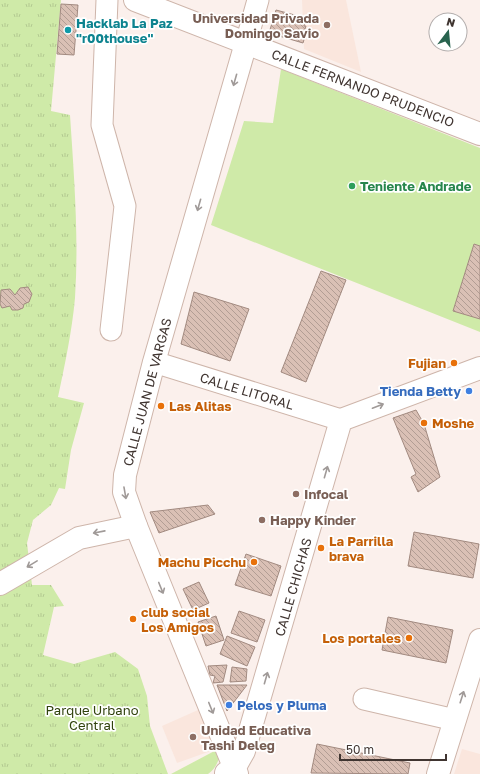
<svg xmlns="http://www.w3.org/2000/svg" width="480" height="774" font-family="'Golos Text',sans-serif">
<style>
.built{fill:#fae6dd}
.grass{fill:#cfeaa8}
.park{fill:url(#park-tufts)}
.building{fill:url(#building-back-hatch);stroke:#a28a80}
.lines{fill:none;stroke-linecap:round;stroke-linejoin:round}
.minor-casing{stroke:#ceb5aa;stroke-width:23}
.major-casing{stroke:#ceb5aa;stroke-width:24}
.minor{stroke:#fff;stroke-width:21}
.major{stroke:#fff;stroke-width:22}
.oneway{stroke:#a09a98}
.education-dot{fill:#8d6e63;stroke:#fff;stroke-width:1.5}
.culture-dot{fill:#0f9aa8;stroke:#fff;stroke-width:1.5}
.leisure-dot{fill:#2e9e5b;stroke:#fff;stroke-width:1.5}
.food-dot{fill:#e8710a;stroke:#fff;stroke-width:1.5}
.shop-dot{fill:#3f7fe0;stroke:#fff;stroke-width:1.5}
.labels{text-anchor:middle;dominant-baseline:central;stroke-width:3.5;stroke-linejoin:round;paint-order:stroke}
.education-label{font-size:13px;font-weight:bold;fill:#785e54;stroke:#fff;text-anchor:start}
.culture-label{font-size:13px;font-weight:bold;fill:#0d838f;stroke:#fff;text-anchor:start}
.street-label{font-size:13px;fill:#403531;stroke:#fff}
.leisure-label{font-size:13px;font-weight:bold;fill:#27864d;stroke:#fff;text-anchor:start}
.food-label{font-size:13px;font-weight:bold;fill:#c56008;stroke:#fff;text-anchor:start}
.shop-label{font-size:13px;font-weight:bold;fill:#366cbe;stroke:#fff;text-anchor:end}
.park-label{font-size:13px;fill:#30420c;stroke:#fff}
</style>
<defs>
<pattern id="park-tufts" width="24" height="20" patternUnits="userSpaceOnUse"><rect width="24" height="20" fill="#cfeaa8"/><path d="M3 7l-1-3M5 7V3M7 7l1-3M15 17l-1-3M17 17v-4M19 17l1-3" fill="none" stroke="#b3c991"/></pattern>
<pattern id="building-back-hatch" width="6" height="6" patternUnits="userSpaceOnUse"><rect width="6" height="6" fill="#dac0b5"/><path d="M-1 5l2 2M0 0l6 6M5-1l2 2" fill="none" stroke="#b29d94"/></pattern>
</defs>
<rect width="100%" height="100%" fill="#fbf0ec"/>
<!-- built -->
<g class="built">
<path d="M302 0H346L361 72 304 49Z"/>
<path d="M207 706 222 747 177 763 162 726Z"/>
<path d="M462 749 480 754V774H454Z"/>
</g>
<!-- grass -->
<g class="grass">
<path d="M281 69 480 148V332L211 225 244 121 273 123Z"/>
<path d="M222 747C220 757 217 768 208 774H171Z"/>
</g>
<!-- park -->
<path class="park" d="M0 0H61L51 111 70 115C74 176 79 237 75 298 72 331 65 364 58 397L84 403 71 450 65 489 59 488 51 505 33 520 27 543 32 585H51L64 606 54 607 43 655 74 664 115 652 138 669 147 696 150 726 168 774H0Z"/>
<!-- building -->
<g class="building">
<path d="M61 4 78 5 74 55 57 54Z"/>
<path d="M276 10 306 18 304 26H306L304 32 306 33 303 43 269 33Z"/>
<path d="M474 244 480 246V319L453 311Z"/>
<path d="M321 271 346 280 306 382 281 372Z"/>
<path d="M28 287 32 294 29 302 24 304 23 308 18 310H12L10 306 2 308 0 304 1 290 10 289 15 295 20 288Z"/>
<path d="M194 292 249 309 230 361 181 344Z"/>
<path d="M416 410 424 424 440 477 418 492 411 477 416 474 393 418Z"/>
<path d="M208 505 215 514 159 533 150 512Z"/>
<path d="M414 532 479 544 473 578 408 566Z"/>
<path d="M246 554 281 566 271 596 235 585Z"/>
<path d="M199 582 209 603 193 610 183 589Z"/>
<path d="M239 611 265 620 257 642 231 633Z"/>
<path d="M216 616 224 640 206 646 198 622Z"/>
<path d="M388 617 453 630 446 663 382 650Z"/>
<path d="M227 636 255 647 247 666 220 654Z"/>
<path d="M227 665 223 682 213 683 215 676 210 675 208 666Z"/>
<path d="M232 667 247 669 246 681 230 682Z"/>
<path d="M217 685H247L227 711Z"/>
<path d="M317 744 410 763 408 774 311 773Z"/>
</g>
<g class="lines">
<!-- minor casing -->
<g class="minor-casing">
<g id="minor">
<path d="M107 0 102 125 125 206 111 330"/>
<path d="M246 43 258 0"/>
<path d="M154 362 341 420"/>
<path d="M364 699 455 720"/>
</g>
</g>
<!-- major casing -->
<g class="major-casing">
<g id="major">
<path d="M135 0 480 134"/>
<path d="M0 584 79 538 136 526"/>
<path d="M226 773 235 767 244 751 341 420 480 368"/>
<path d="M237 774 136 526 124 492 125 475 154 362 246 43"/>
<path d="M438 774 480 640"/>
</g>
</g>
<!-- minor -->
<use href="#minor" class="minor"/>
<!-- major -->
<use href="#major" class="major"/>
</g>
<!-- one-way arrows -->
<defs><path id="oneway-shaft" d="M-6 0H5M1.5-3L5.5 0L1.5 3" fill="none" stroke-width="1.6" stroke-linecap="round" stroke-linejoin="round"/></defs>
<g class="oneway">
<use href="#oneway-shaft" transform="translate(235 80) rotate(106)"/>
<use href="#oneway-shaft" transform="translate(199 205) rotate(106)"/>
<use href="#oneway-shaft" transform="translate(378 406) rotate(-21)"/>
<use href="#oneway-shaft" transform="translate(326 472) rotate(-74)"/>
<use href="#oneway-shaft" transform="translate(125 493) rotate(80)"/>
<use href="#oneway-shaft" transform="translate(99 532) rotate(169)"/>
<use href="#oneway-shaft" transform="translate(32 564) rotate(149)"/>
<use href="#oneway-shaft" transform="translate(161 588) rotate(68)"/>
<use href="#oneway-shaft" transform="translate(266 678) rotate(-74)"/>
<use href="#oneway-shaft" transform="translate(462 697) rotate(-72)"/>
<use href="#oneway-shaft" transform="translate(211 708) rotate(68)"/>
</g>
<!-- markers -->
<g class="education-dot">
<circle cx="327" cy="25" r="4"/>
<circle cx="296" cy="494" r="4"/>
<circle cx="262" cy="520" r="4"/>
<circle cx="193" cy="737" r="4"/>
</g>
<circle class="culture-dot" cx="68" cy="30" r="4"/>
<circle class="leisure-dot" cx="352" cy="186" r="4"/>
<g class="food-dot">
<circle cx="454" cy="363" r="4"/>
<circle cx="161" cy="406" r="4"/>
<circle cx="424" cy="423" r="4"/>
<circle cx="321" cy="548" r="4"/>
<circle cx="254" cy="562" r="4"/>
<circle cx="133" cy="619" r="4"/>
<circle cx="409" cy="638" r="4"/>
</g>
<g class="shop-dot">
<circle cx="469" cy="391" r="4"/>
<circle cx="229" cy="705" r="4"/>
</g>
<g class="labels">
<!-- education labels -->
<g class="education-label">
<text x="319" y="18" text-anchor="end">Universidad Privada<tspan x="319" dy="15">Domingo Savio</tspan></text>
<text x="304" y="494">Infocal</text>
<text x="270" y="520">Happy Kinder</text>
<text x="201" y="730">Unidad Educativa<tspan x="201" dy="15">Tashi Deleg</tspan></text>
</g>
<!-- culture labels -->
<g class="culture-label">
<text x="76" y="23">Hacklab La Paz<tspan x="76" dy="15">"r00thouse"</tspan></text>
</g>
<!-- street labels -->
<g class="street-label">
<text transform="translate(363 88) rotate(21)">CALLE FERNANDO PRUDENCIO</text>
<text transform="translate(247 391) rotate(17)">CALLE LITORAL</text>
<text transform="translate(147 392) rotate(-75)">CALLE JUAN DE VARGAS</text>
<text transform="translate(293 587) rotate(-74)">CALLE CHICHAS</text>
</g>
<!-- leisure labels -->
<g class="leisure-label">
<text x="360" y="186">Teniente Andrade</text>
</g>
<!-- food labels -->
<g class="food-label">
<text x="446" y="363" text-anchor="end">Fujian</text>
<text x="169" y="406">Las Alitas</text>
<text x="432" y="423">Moshe</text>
<text x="329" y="541">La Parrilla<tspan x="329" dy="15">brava</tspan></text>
<text x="246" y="562" text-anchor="end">Machu Picchu</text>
<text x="141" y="612">club social<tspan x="141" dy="15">Los Amigos</tspan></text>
<text x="401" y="638" text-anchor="end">Los portales</text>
</g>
<!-- shop labels -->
<g class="shop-label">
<text x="461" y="391">Tienda Betty</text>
<text x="237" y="705" text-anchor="start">Pelos y Pluma</text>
</g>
<!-- park labels -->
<g class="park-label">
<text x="92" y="710">Parque Urbano<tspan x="92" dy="15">Central</tspan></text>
</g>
</g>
<!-- north arrow -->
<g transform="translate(448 32) rotate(16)"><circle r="19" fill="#ffffff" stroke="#b3aead"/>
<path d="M0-3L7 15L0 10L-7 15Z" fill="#28634e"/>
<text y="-6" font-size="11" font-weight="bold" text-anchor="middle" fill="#403531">N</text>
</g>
<!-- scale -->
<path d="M340 754v6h106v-6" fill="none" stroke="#403531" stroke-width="2"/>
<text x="346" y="754" font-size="12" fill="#403531" stroke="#ffffff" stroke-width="3" paint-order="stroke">50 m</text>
</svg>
